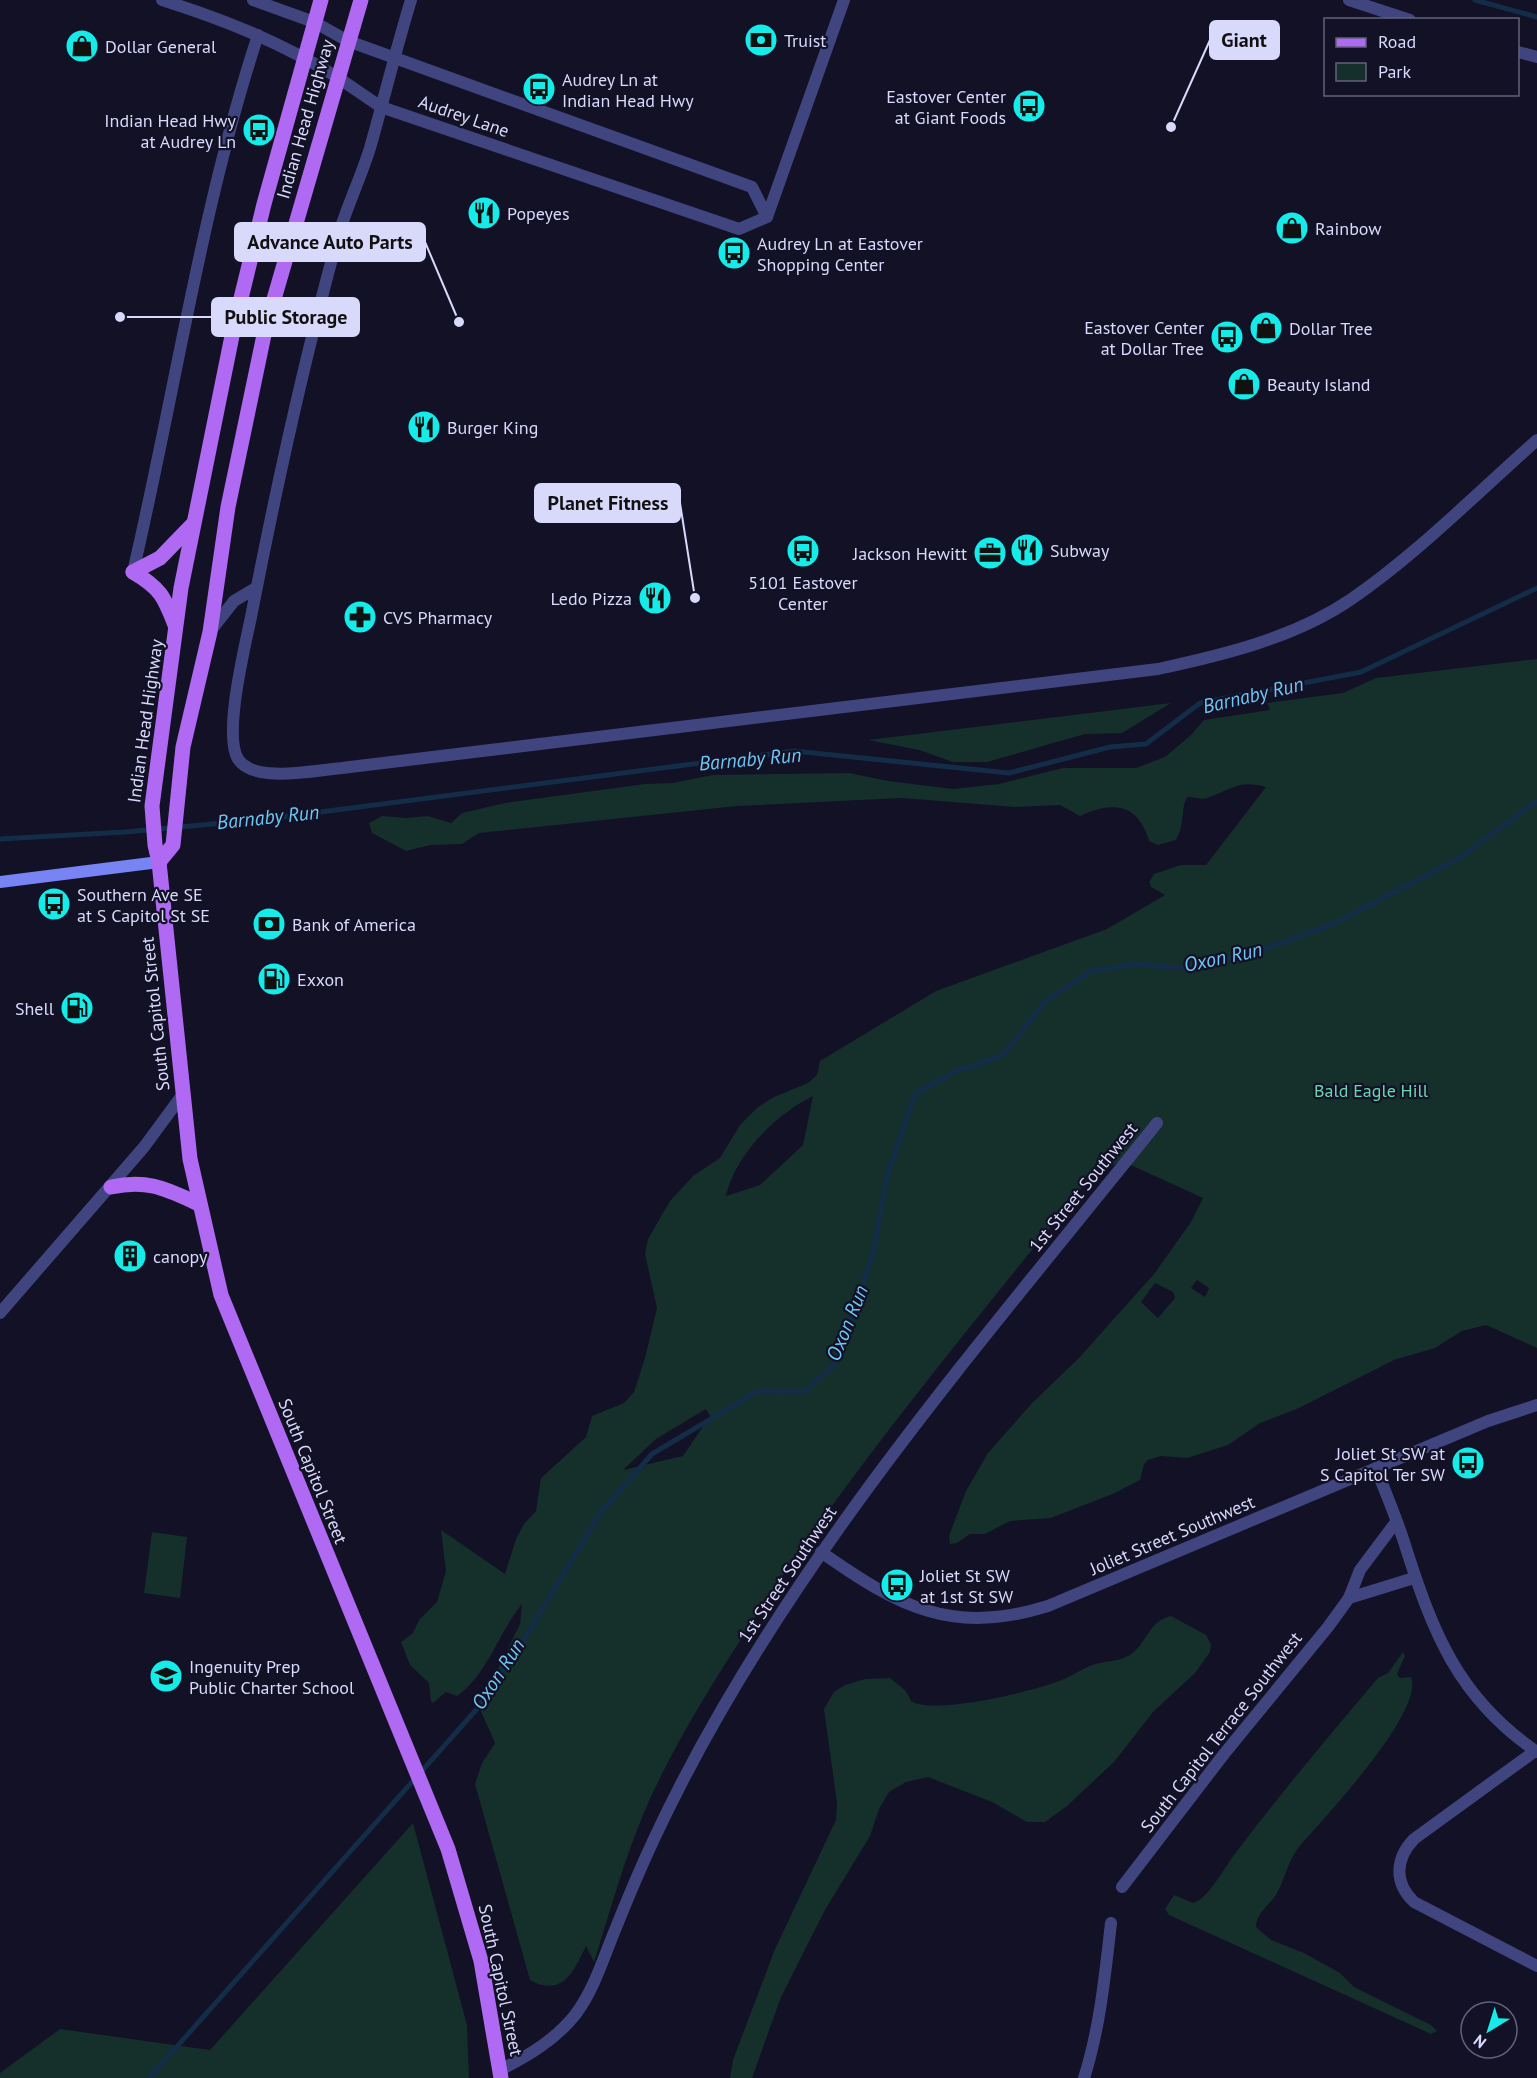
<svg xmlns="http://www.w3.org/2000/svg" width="1537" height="2078" font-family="'PT Sans',sans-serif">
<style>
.green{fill:#152f2b;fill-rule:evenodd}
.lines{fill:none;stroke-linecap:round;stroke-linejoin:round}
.stream{stroke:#132d48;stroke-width:5}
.minor{stroke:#404580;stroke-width:12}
.tertiary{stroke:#404580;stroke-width:12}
.secondary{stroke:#7883f4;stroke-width:12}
.primary{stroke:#af69f2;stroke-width:15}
.labels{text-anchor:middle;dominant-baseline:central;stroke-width:4.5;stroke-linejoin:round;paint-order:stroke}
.poi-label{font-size:18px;fill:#d9d9fc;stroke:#121125;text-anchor:start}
.street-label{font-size:18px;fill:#d9d9fc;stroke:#121125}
.park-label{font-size:18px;fill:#6ad6af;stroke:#121125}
.water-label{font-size:20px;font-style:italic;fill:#6fc5f3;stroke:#121125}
.leader{fill:none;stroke:#d9d9fc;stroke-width:2}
.callout-dot{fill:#d9d9fc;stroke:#121125;stroke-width:2}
.callout{fill:#d9d9fc;stroke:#d9d9fc;stroke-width:2}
.callout-label{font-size:20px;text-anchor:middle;font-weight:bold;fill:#111}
</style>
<rect width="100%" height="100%" fill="#121125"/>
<!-- green -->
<g class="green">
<path d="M1537 659V1348L1486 1325 1462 1331 1435 1348 1394 1360 1299 1408 1260 1423 1228 1445 1187 1458 1161 1456 1148 1460 1144 1464 1140 1480 1115 1493 1051 1518 1010 1521 985 1534H970L957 1543 950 1544 949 1536 966 1491 988 1453 1032 1403 1078 1359 1154 1274 1191 1222 1203 1198 1122 1161 1092 1175C973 1325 848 1471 745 1633 710 1687 676 1742 649 1801 626 1853 611 1908 594 1962L586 1946C574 1971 563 1998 530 1980L475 1784 482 1763 495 1743 479 1707 520 1624 522 1604C500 1630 487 1676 457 1696L446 1692 433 1703 431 1701 429 1683 410 1665 401 1642 413 1633 419 1620 437 1602 446 1571 441 1530 505 1574 516 1539 524 1524 536 1511 541 1478 586 1437 592 1416 624 1403 634 1392 645 1358 657 1308 645 1254 648 1239 670 1201 693 1176 720 1158 740 1125 758 1107 774 1097 808 1083 817 1075 820 1061 936 991 1107 929 1165 895 1151 887 1149 882 1154 874 1181 865H1206L1266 787C1239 779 1231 790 1207 798 1201 800 1195 797 1188 797 1181 802 1185 826 1176 840L1158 845 1149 841C1138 803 1113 801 1080 816L1060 805 1015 807 902 798 737 806 479 833 462 844 431 845 406 851 372 833 369 823 382 816 407 818 428 816 451 823 462 813 505 803 645 784 672 783 713 775 849 773 888 781 953 789 999 784 1063 768H1136L1165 757 1191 735 1204 720 1270 710 1267 703 1343 693 1376 678ZM813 1096 803 1145 760 1185 726 1196C735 1155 776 1114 813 1096ZM1197 1280 1209 1288 1205 1297 1191 1288ZM1155 1283 1173 1292 1175 1298 1158 1318 1141 1302ZM706 1409 710 1416 683 1456 623 1470 656 1439Z"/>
<path d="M1171 703 1122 733 1085 734 987 762H953L919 750 868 740Z"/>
<path d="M152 1532 187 1537 180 1598 144 1593Z"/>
<path d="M1171 1616 1206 1635 1211 1644 1210 1652 1195 1673 1153 1712 1114 1762 1067 1806 1045 1822H1027L992 1802 928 1777 906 1782 889 1792 879 1809 870 1836 825 1910 781 1997 752 2078H730L733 2060 775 1949 836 1820 837 1803 824 1709 834 1692 845 1685 865 1679 890 1678 906 1691 911 1701C934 1716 1033 1691 1059 1681 1071 1677 1081 1669 1092 1665 1104 1661 1117 1662 1128 1656 1147 1646 1147 1621 1171 1616Z"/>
<path d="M1403 1652 1405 1656 1397 1674 1400 1678 1411 1677C1425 1712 1322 1820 1299 1847 1289 1859 1285 1878 1277 1893 1271 1904 1256 1913 1256 1927L1271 1940 1304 1953 1340 1973 1354 1987 1431 2025 1437 2031 1431 2034 1169 1915 1165 1909 1174 1895 1193 1903C1207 1900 1225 1867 1234 1855 1280 1794 1329 1736 1378 1678L1388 1673Z"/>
<path d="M413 1823 467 2025 469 2078H0V2073L60 2029 210 2050Z"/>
</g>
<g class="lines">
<!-- stream -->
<g class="stream">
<path d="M1475 0 1537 17"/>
<path d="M0 839 125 832 266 819 794 751 1009 773 1110 747 1146 744 1200 703 1361 672 1537 588"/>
<path d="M149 2078 476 1710 523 1641 601 1512 652 1454 758 1391 804 1392 836 1363 873 1253 887 1176 915 1094 956 1071 1002 1056 1045 1002 1091 971 1138 964 1178 968 1247 955 1331 925 1456 860 1537 801"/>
</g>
<!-- minor -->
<g class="minor">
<path d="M411 0C396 49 384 99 370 148 361 177 348 204 339 233 304 360 276 488 251 617 245 646 223 735 238 759 254 784 316 770 342 768L1158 669C1223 655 1294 638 1350 600 1416 555 1477 493 1537 440"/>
<path d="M1349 0 1410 20"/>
<path d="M348 41 752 187 767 217"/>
<path d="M1518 52 1537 57"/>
<path d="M337 77 381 107 739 229 767 217 844 0"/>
<path d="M133 572C175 393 201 209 258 35"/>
<path d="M212 629 234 601 256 588"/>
<path d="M1376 1468C1386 1494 1397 1519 1405 1545 1433 1633 1458 1698 1537 1752"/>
<path d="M821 1552C898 1606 951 1636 1048 1606L1488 1421 1537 1405"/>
<path d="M1349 1598 1414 1578"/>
<path d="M1535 1751 1414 1839C1395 1859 1394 1883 1414 1902L1537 1966"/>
<path d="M1122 1887 1224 1754 1328 1627 1349 1598 1360 1570 1396 1522"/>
<path d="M500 2070C528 2056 555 2040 575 2015 594 1990 603 1959 615 1930 627 1900 640 1869 654 1839 778 1573 975 1351 1157 1123"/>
<path d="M1084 2078C1100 2028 1105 1975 1111 1923"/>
</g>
<!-- tertiary -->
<g class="tertiary">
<path d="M162 0C225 20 280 42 337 77"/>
<path d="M253 0 314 22 348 41"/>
<path d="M0 1313 144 1147 183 1094"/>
</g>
<!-- secondary -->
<path class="secondary" d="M0 882 159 862"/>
<!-- primary -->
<g class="primary">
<path d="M321 0 264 204 233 331 181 588 152 806 155 845 159 862 190 1159 221 1295 448 1849 481 1961 501 2078"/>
<path d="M133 572 160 558 193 524"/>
<path d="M133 572C160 588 164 596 175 625"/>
<path d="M159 862 173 845 183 747 210 632 228 507 265 330 361 0"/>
<path d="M111 1187C148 1179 166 1189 199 1204"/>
</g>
</g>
<!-- icons -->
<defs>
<g id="bank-disc" transform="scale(1.725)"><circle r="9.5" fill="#15ebe8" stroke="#121125"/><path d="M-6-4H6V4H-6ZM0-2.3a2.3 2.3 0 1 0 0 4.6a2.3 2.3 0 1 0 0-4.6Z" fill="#111"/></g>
<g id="shop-disc" transform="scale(1.725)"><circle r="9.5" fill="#15ebe8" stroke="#121125"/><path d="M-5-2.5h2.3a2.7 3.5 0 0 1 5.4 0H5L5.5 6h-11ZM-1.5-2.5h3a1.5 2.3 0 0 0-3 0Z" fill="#111"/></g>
<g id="bus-disc" transform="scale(1.725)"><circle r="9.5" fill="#15ebe8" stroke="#121125"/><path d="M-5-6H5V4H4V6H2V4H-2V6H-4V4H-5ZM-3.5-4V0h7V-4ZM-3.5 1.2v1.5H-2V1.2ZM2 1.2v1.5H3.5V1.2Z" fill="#111"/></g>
<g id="restaurant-disc" transform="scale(1.725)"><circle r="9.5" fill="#15ebe8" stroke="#121125"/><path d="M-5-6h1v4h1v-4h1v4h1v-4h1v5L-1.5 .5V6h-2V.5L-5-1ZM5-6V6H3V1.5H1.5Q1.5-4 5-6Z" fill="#111"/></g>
<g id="office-disc" transform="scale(1.725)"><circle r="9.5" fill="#15ebe8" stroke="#121125"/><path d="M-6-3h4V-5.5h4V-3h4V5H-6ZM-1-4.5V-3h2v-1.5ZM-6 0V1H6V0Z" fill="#111"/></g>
<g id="pharmacy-disc" transform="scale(1.725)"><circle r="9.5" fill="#15ebe8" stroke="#121125"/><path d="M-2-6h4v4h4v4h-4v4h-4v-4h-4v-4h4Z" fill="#111"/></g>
<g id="fuel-disc" transform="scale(1.725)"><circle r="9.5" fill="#15ebe8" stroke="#121125"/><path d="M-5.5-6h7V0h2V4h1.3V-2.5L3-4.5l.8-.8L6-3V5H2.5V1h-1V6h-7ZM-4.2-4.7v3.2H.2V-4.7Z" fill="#111"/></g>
<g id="building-disc" transform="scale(1.725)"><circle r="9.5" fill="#15ebe8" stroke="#121125"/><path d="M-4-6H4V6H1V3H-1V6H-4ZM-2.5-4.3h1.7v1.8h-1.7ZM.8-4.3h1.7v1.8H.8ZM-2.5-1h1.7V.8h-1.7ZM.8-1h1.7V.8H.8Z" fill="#111"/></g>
<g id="school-disc" transform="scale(1.725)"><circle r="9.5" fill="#15ebe8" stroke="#121125"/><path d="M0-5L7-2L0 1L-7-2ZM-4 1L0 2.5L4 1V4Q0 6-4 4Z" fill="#111"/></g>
</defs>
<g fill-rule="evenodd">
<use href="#bank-disc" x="761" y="40"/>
<use href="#shop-disc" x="82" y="46"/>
<use href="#bus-disc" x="539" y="89"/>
<use href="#bus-disc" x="1029" y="106"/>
<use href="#bus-disc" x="259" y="130"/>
<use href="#restaurant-disc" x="484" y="213"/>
<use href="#shop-disc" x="1292" y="228"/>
<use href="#bus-disc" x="734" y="253"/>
<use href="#shop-disc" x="1266" y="328"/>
<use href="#bus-disc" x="1227" y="337"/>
<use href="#shop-disc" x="1244" y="384"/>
<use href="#restaurant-disc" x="424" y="427"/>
<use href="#restaurant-disc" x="1027" y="550"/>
<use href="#bus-disc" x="803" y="551"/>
<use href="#office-disc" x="990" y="553"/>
<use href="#restaurant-disc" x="655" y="598"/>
<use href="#pharmacy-disc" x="360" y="617"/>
<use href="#bus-disc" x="54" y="904"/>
<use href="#bank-disc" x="269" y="924"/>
<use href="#fuel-disc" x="274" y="979"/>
<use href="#fuel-disc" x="77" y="1008"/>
<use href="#building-disc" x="130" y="1256"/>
<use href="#bus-disc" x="1468" y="1463"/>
<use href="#bus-disc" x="897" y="1585"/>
<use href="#school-disc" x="166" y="1676"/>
</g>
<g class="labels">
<!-- poi labels -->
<g class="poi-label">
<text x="784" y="40">Truist</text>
<text x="105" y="46">Dollar General</text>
<text x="562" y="79">Audrey Ln at<tspan x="562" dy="21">Indian Head Hwy</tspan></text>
<text x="1006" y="96" text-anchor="end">Eastover Center<tspan x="1006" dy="21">at Giant Foods</tspan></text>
<text x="236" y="120" text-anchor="end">Indian Head Hwy<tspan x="236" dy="21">at Audrey Ln</tspan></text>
<text x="507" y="213">Popeyes</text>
<text x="1315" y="228">Rainbow</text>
<text x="757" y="243">Audrey Ln at Eastover<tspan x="757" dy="21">Shopping Center</tspan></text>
<text x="1204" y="327" text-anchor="end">Eastover Center<tspan x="1204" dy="21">at Dollar Tree</tspan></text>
<text x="1289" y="328">Dollar Tree</text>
<text x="1267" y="384">Beauty Island</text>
<text x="447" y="427">Burger King</text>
<text x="1050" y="550">Subway</text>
<text x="967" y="553" text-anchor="end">Jackson Hewitt</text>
<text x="803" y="582" text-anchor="middle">5101 Eastover<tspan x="803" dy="21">Center</tspan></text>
<text x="632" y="598" text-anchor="end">Ledo Pizza</text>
<text x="383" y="617">CVS Pharmacy</text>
<text x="77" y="894">Southern Ave SE<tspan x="77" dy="21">at S Capitol St SE</tspan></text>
<text x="292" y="924">Bank of America</text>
<text x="297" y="979">Exxon</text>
<text x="54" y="1008" text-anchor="end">Shell</text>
<text x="153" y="1256">canopy</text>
<text x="1445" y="1453" text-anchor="end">Joliet St SW at<tspan x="1445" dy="21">S Capitol Ter SW</tspan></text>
<text x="920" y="1575">Joliet St SW<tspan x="920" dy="21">at 1st St SW</tspan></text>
<text x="189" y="1666">Ingenuity Prep<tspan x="189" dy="21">Public Charter School</tspan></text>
</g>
<!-- street labels -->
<g class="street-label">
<text transform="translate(464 116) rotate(19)">Audrey Lane</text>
<text transform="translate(305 119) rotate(-74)">Indian Head Highway</text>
<text transform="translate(145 721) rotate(-82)">Indian Head Highway</text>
<text transform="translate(155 1014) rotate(-96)">South Capitol Street</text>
<text transform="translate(1083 1187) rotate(-51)">1st Street Southwest</text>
<text transform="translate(313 1471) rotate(68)">South Capitol Street</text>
<text transform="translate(1172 1535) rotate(-23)">Joliet Street Southwest</text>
<text transform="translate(787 1574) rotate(-56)">1st Street Southwest</text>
<text transform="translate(1221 1732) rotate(-52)">South Capitol Terrace Southwest</text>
<text transform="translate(501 1980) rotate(78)">South Capitol Street</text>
</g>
<!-- park labels -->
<g class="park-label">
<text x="1371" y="1090">Bald Eagle Hill</text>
</g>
<!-- water labels -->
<g class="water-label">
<text transform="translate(1253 695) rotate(-13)">Barnaby Run</text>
<text transform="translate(750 759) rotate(-5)">Barnaby Run</text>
<text transform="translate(268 817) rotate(-6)">Barnaby Run</text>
<text transform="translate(1223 957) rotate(-12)">Oxon Run</text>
<text transform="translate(847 1323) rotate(-68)">Oxon Run</text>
<text transform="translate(498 1674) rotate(-57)">Oxon Run</text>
</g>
</g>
<!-- callouts -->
<path class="leader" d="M1171 127L1210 40M459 322L425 242M120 317L212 317M695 598L680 503"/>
<g class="callout-dot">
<circle cx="1171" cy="127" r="6"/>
<circle cx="459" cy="322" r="6"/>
<circle cx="120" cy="317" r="6"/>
<circle cx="695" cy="598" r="6"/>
</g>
<g class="callout">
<rect x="1210" y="21" width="69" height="38" rx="6"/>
<rect x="235" y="223" width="190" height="38" rx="6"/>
<rect x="212" y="298" width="147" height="38" rx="6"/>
<rect x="535" y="484" width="145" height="38" rx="6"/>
</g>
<g class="callout-label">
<text x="1244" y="47">Giant</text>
<text x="330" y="249">Advance Auto Parts</text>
<text x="286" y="324">Public Storage</text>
<text x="608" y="510">Planet Fitness</text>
</g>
<!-- legend -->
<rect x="1324" y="18" width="195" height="78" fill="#121125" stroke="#62617b" stroke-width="1.5"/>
<rect x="1336" y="38" width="30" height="9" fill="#af69f2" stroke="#62617b" stroke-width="1.5"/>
<text x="1378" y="48" font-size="18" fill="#d9d9fc">Road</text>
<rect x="1336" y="63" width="30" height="18" fill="#152f2b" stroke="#62617b" stroke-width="1.5"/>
<text x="1378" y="78" font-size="18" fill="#d9d9fc">Park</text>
<!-- north arrow -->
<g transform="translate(1489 2030) rotate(218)"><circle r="28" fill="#121125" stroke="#62617b" stroke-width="1.5"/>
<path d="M0-4.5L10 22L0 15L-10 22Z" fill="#15ebe8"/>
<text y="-9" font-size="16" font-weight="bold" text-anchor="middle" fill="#d9d9fc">N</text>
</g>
</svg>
